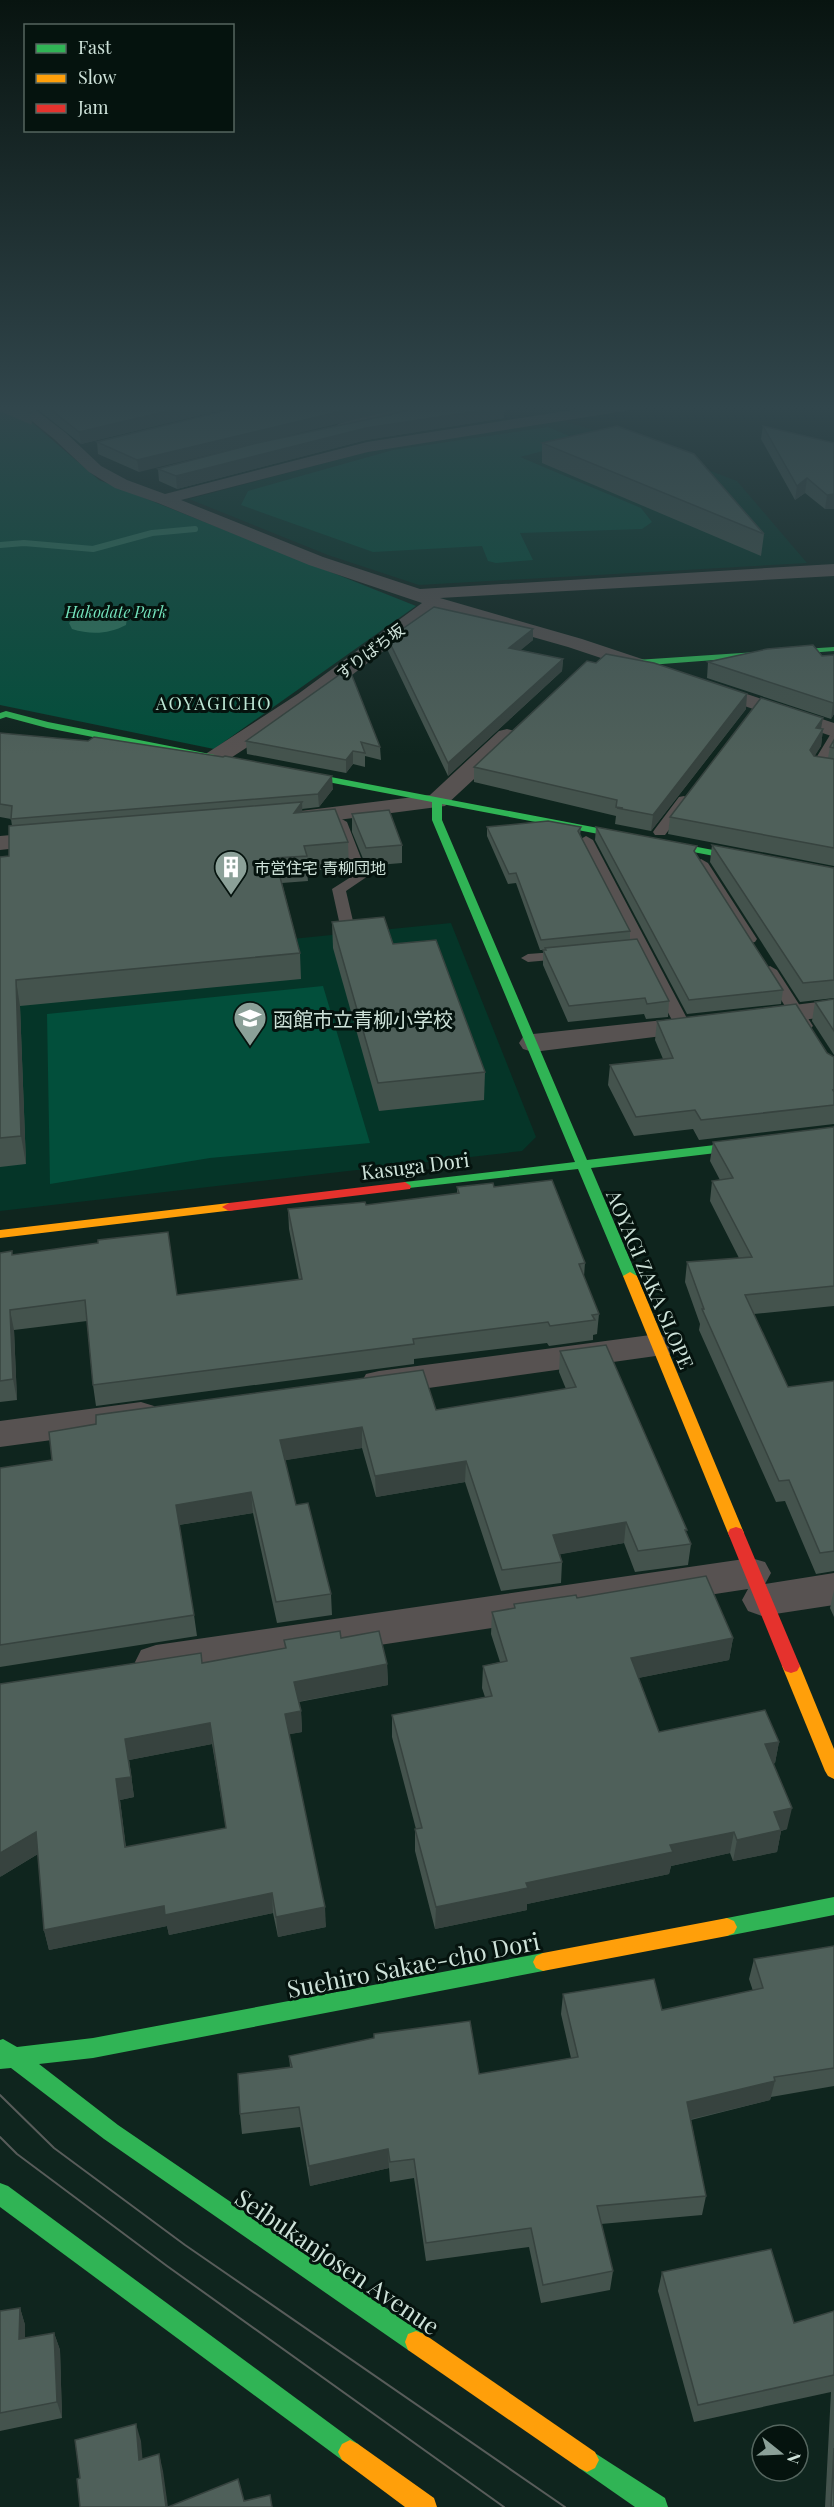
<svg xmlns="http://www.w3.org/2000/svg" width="834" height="2507" font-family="'Playfair Display','Noto Sans JP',serif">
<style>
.built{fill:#053528}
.green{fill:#024f3b}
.water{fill:#2e7a60}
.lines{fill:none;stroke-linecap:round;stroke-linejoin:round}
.stream{stroke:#2e7a60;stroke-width:6}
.lane{fill:#575251;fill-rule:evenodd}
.street{fill:#575251;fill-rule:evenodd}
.fast{fill:#30b455;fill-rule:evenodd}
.slow{fill:#ff9f0a;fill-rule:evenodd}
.jam{fill:#e5322d;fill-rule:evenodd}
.tram{stroke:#585c5a;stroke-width:2}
.wall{fill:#44534d;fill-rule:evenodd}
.shaded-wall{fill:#37433f}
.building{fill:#4f605a;stroke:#37433f;stroke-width:1.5;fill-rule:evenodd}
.labels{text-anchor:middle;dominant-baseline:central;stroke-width:6;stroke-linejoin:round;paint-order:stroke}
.far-park-label{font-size:16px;font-style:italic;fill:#73e3bc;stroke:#05130e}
.far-street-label{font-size:16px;fill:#cee2d9;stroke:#05130e}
.far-poi-label{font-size:16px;fill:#cee2d9;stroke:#05130e;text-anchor:start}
.far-quarter-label{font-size:18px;letter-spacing:1.5px;fill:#bee8d6;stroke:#05130e}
.poi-label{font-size:20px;fill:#cee2d9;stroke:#05130e;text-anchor:start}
.street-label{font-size:20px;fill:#cee2d9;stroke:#05130e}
.near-street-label{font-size:24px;fill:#cee2d9;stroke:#05130e}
</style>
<rect width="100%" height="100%" fill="#0f251e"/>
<!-- built -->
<g class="built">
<path d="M563 421 625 439 737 481 807 563 419 585 328 555 189 499 386 447Z"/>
<path d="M0 862 123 956 451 923 536 1137 522 1151 0 1211Z"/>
</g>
<!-- green -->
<g class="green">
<path d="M0 404 15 408 99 480 416 606 214 749 0 705Z"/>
<path d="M548 427 581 441 520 457 641 508 652 522 642 529 520 533 533 560 496 563 488 561 482 546 373 552 241 505 248 491 393 450Z"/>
<path d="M323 986 370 1143 210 1158 50 1184 47 1014Z"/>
</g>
<!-- water -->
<path class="water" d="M105 611 120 613 127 618 126 625C109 634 91 635 72 629L69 623 75 616Z"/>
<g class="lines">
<!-- stream -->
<path class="stream" d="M0 545 24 543 93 549 152 533 195 529"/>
<!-- lane -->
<g class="lane">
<path d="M834 734V748L824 766 834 767V775L812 771 810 768 830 735Z"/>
<path d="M684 796 690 800 689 803 665 835H655L653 832 655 829 679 797Z"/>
<path d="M340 818 347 822 368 876 346 891 353 921 346 925 339 921 332 889 354 875 333 822Z"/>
<path d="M586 836 593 840 691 1026 688 1029H678L675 1026 579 840Z"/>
<path d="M701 859 708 863 757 939 755 942 750 943 743 939 694 863Z"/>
<path d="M568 951 573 952 575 955 573 958 528 962 521 958 528 954Z"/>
<path d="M770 966 777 970 813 1026 810 1029H800L797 1026 763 970Z"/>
</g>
<!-- street -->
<g class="street">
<path d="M11 404H28L66 433 101 466 127 480 165 494 367 442 611 404H644L642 407 637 409 368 452 181 500 323 557 420 589 834 564V576L440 598 582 639 666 667 669 671 666 675 659 677 652 675 568 647 437 610 314 704 223 763 215 765 207 763 204 758 207 753 298 694 422 603 309 565 158 503 115 488 89 472 54 439Z"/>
<path d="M399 404H421L418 407 350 430H338L336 427 338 424Z"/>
<path d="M675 404H693L685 409 678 407Z"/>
<path d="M705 680 834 723V737L698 690 694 686 698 682Z"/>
<path d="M507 729 515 731 518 736 515 741 445 806 292 826 284 824 280 819 284 814 292 812 430 795 499 731Z"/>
<path d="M55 831 64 833 67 838 64 843 0 850V836Z"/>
<path d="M834 1000V1016L755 1026 745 1024 741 1018 745 1012 755 1010Z"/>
<path d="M701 1016 711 1018 715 1024 711 1030 533 1052 523 1049 519 1043 523 1037 533 1034Z"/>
<path d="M658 1334 670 1338 675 1346 670 1354 379 1395 366 1392 361 1383 366 1374 379 1371Z"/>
<path d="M141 1402 154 1406 159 1415 154 1424 141 1428 0 1447V1421Z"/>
<path d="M751 1558 765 1562 771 1573 765 1584 834 1573V1605L762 1616 748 1611 742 1600 748 1589 156 1679 141 1674 135 1662 141 1650 156 1645Z"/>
</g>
<!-- fast -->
<g class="fast">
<path d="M834 647V651L636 666 632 663 636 660Z"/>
<path d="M6 711 48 722 215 755 220 758 215 761 47 728 6 717 0 719V713Z"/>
<path d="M289 769 834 873V879L442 804V820L587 1160 834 1131V1139L591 1168 637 1276 630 1280 623 1276 578 1169 400 1189 399 1186 405 1182 575 1162 432 820V802L286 774V770Z"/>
<path d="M834 1897V1915L727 1936 720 1933 717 1927 720 1921 727 1918Z"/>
<path d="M543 1953 550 1956 553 1962 550 1968 543 1971 93 2058 39 2064 118 2125 424 2334 427 2342 424 2350 416 2353 408 2350 104 2139 11 2068 0 2069V2040L3 2039 17 2047 93 2038Z"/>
<path d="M0 2183 8 2186 358 2444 362 2452 358 2460 350 2464 342 2460 0 2207Z"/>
<path d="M587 2448 665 2498 668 2507H635L579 2468 575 2460 579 2452Z"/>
</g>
<!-- slow -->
<g class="slow">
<path d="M229 1203 234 1204 236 1207 234 1210 0 1238V1230Z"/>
<path d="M630 1272 637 1276 744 1533 742 1537 736 1539 730 1537 728 1533 623 1276Z"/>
<path d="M791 1659 797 1661 800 1666 834 1749V1779L828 1776 825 1771 782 1666 785 1661Z"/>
<path d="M727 1918 734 1921 737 1927 734 1933 727 1936 543 1971 536 1968 533 1962 536 1956 543 1953Z"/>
<path d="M416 2331 424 2334 595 2452 599 2460 595 2468 587 2472 579 2468 408 2350 405 2342 408 2334Z"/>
<path d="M350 2440 358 2444 434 2498 437 2507H405L342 2460 338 2452 342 2444Z"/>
</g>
<!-- jam -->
<g class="jam">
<path d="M405 1182 411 1186 410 1189 229 1211 222 1207 229 1203Z"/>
<path d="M736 1527 742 1529 744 1533 800 1666 797 1671 791 1673 785 1671 782 1666 728 1533 730 1529Z"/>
</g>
<!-- tram -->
<g class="tram">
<path d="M0 2095 54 2148 185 2245 565 2507"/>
<path d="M0 2137 17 2154 167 2266 504 2507"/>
</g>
</g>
<!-- wall -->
<g class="wall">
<path d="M0 404H20L31 413 32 425 0 411Z"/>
<path d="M31 404H246L81 444Z"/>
<path d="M252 404 139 472 98 454 97 442Z"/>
<path d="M504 411V418L366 440 177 489 159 481 158 469 393 414Z"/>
<path d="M763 426 834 443V509H825L805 493 795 500 761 439Z"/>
<path d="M542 443 764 534 761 556 542 463Z"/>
<path d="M388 639 533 640 520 650 563 659 562 671 448 776 388 651Z"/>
<path d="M834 655V714L831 719 707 678 708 662Z"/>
<path d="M349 668 380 747 381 760 365 756V767L353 764 346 773 247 754 246 741Z"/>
<path d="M746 709 651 831 615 824 616 816 474 782V767Z"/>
<path d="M821 729H823L821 746 814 756 828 758 830 747 834 740V866L668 834 670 817Z"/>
<path d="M0 733 333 789 319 807 302 809V812L348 842 349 868 307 871 308 881 282 883 300 953 301 979 20 1006 26 1164 0 1167V857L9 856 12 826 11 819 0 817Z"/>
<path d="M352 814 402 845V863L366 866 352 832Z"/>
<path d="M487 827H581L580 836 630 931V940L669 1001 668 1017 646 1019 644 1014 568 1022 543 965V950H545H540L516 883 508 884 487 836Z"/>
<path d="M596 827 696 855 783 990 781 1004 687 1014 595 840Z"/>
<path d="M712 845 834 868V998L800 1002 710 862Z"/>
<path d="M332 922 393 944 485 1072 484 1100 379 1111 333 948Z"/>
<path d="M834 999V1055L812 1021 815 1002Z"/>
<path d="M657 1021 827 1053 834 1057V1124L699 1140 693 1129 634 1136 608 1085 610 1065 663 1059 655 1040Z"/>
<path d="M834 1127V1306L754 1314 788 1387 834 1381V1571L816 1574 785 1501 776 1502 699 1330 700 1324 685 1282 687 1262 739 1258 710 1201 712 1181 720 1180 710 1161 713 1142Z"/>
<path d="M457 1187H494L585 1263 584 1277 599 1314 597 1334 593 1335V1340L549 1346 547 1343 414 1359V1364L96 1406 93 1385 87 1321 14 1330 17 1400 0 1402V1253L13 1255 177 1295 299 1280 289 1229 288 1209 366 1205 457 1194Z"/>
<path d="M560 1351 687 1534 691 1544 688 1565 635 1572 624 1543 560 1554 562 1562 561 1583 501 1591 465 1482 376 1497 362 1448 285 1460 296 1505 331 1594 332 1615 277 1623 253 1513 179 1525 194 1615 197 1636 0 1667V1468L436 1410 566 1389 559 1372Z"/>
<path d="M834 1590V1617L830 1608Z"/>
<path d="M577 1598 733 1638 729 1660 638 1678 659 1732 779 1742 775 1763 773 1764 787 1829 781 1831 777 1852 733 1861 730 1853 671 1866 669 1874 527 1904V1910L435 1929 415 1851V1829H416L392 1737V1715L485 1697 482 1688 483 1666 500 1662 491 1634 492 1612 514 1608V1604Z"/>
<path d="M341 1638 387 1664 388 1685 299 1702 301 1711 302 1732 289 1734 326 1927 278 1937 273 1913 169 1935 167 1926 49 1950 44 1930 38 1854 0 1877 202 1663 285 1648 284 1640ZM212 1744 226 1828 126 1847 120 1800 134 1797 129 1760Z"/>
<path d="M834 1946V2086L771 2097 770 2100 691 2120 706 2196 702 2215 601 2224 613 2271 610 2290 541 2303 529 2247 426 2261 414 2178 390 2182 389 2168 310 2186 300 2127 242 2134 240 2114 290 2067 289 2056 479 2074 571 2058 561 2014 563 1994 662 2010 753 1991 749 1979 754 1959Z"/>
<path d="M662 2272 794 2323 834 2311V2507H825L831 2392 694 2422 658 2291Z"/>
<path d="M20 2308 25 2325V2338L54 2333 60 2350 62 2418 0 2431V2311Z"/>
</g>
<!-- shaded-wall -->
<g class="shaded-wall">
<path d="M197 404H246L81 444 79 432Z"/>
<path d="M371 404H419L139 472 137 460Z"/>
<path d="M494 404H529L504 411V418L366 440 177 489 176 476 366 428Z"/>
<path d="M807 478 805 493 795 500 797 486Z"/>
<path d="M834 494V509H825L827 495Z"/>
<path d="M533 629V640L509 660V648Z"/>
<path d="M563 659 562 671 448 776V763Z"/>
<path d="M747 694 746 709 651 831 653 815Z"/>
<path d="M834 702V714L831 719 833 703Z"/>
<path d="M823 718 820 734 823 729 821 746 808 767 810 750 816 728Z"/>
<path d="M353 751V764L346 773V760Z"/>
<path d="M332 776 333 789 319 807 318 794Z"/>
<path d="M302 802 303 827 294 813Z"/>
<path d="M16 980 20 1006 26 1164 21 1136Z"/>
<path d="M10 1310 14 1330 17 1400 13 1379Z"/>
<path d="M362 1427V1448L281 1461 280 1440Z"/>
<path d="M466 1461 465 1482 376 1497 375 1476Z"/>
<path d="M251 1492 253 1513 178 1525 176 1505Z"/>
<path d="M626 1522 624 1543 551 1556 553 1535Z"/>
<path d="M733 1638 729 1660 628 1680 631 1658Z"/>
<path d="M387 1664 388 1685 296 1702 294 1682Z"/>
<path d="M301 1711 302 1732 286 1735 285 1714Z"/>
<path d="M210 1723 212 1744 129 1760 134 1797 120 1800 128 1868 125 1847 116 1779 125 1739Z"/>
<path d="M779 1742 775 1763 761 1766 765 1744Z"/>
<path d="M792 1808 787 1829 781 1831 777 1852 733 1861 737 1840 774 1812Z"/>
<path d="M36 1832 41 1852 0 1877V1853Z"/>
<path d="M734 1832 730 1853 671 1866 669 1874 527 1904V1910L435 1929 436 1907 670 1845Z"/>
<path d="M272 1893 273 1913 169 1935 167 1926 49 1950 44 1930 164 1906Z"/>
<path d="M325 1907 326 1927 278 1937 276 1917Z"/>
<path d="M775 2081 770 2100 683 2121 687 2102Z"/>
<path d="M388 2149 389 2168 310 2186 309 2166Z"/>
<path d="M20 2308 25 2325V2356L19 2339Z"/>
<path d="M54 2333 60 2350 62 2418 57 2402Z"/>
<path d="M136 2424 141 2441 144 2477 139 2460Z"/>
<path d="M159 2454 163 2471 168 2507H166Z"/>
</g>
<!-- building -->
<g class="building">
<path d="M9 404H20L31 413Z"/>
<path d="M44 404H197L79 432Z"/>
<path d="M252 404H371L137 460 97 442Z"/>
<path d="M427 404H496L504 407 366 428 176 476 158 469 257 443 393 414Z"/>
<path d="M617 426 694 454 764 534 542 443Z"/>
<path d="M763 426 834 443V494L827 495 807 478 797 486Z"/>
<path d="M434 607 533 629 509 648 563 659 448 763 388 639Z"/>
<path d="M813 645 822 656 834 655V702L833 703 708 662 767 649Z"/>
<path d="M606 654 654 663 747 694 653 815 617 808H623L616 807 617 800 474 767 587 661 596 663Z"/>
<path d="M349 668 380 747 361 742 365 753 353 751 346 760 246 741Z"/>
<path d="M761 698 823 718 816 728 823 729 810 750 814 756 834 759V848L670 817Z"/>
<path d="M0 733 88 741 94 737 223 757 225 756 332 776 318 794 11 819 12 806 0 804Z"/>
<path d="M834 740V748L830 747Z"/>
<path d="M302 802 294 813 335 809 348 842 304 846 307 856 275 858 300 953 16 980 21 1136 0 1138V857L9 856V826Z"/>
<path d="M389 810 402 845 366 848 352 814Z"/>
<path d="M548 821 581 827 578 831 630 931 541 940 516 873 509 874 487 827Z"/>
<path d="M596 827 697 846 694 851 783 990 689 1000Z"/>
<path d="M712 845 834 868V980L803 983Z"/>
<path d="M384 917 393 944 436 940 485 1072 378 1083 332 922Z"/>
<path d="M637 939 669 1001 647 1004 645 998 569 1006 543 950H546L545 948Z"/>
<path d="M834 999V1031L815 1002Z"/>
<path d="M796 1004 827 1053 834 1057V1090H833L834 1092V1105L701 1120 695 1110 636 1117 610 1065 673 1058 657 1021Z"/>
<path d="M834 1127V1286L745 1295 788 1387 834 1381V1551L820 1553 789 1480 779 1481 702 1309H704L687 1262 752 1257 712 1181 733 1178 713 1142Z"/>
<path d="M552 1180 585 1263 579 1264 599 1314 592 1315 595 1320 550 1326 548 1322 413 1339 414 1344 93 1385 85 1300 10 1310 13 1379 0 1381V1253L12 1251V1255L98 1243V1240L168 1232 177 1295 302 1279 288 1209 365 1202 366 1205 459 1193 457 1187 493 1183 494 1187Z"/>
<path d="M606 1345 687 1530H685L691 1544 638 1551 626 1522 553 1535 562 1562 502 1570 466 1461 375 1476 362 1427 280 1440 296 1505 308 1503 331 1594 276 1602 251 1492 176 1505 194 1615 0 1645V1468L52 1460 49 1432 96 1424V1415L423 1370 436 1410 576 1387 560 1351Z"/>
<path d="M706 1576 733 1638 631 1658 659 1732 765 1710 779 1742 765 1744 792 1808 774 1812 781 1830 737 1840 734 1832 670 1845 673 1852 526 1883 528 1888 436 1907 415 1829 422 1828 392 1715 492 1696 483 1666 507 1661 492 1612 515 1608 514 1604 576 1595 577 1598Z"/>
<path d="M340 1631 341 1638 379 1631 387 1664 294 1682 301 1711 285 1714 325 1907 276 1917 272 1893 165 1915 164 1906 44 1930 36 1832 0 1853V1684L201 1653 202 1663 286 1648 284 1640ZM210 1723 226 1828 125 1847 116 1779 131 1777 125 1739Z"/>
<path d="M834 1946V2068L774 2077 775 2081 687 2102 706 2196 597 2206 613 2271 543 2285 531 2228 426 2243 414 2159 390 2162 388 2149 309 2166 299 2107 240 2114 238 2074 292 2067 289 2056 374 2038V2034L470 2021 479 2074 578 2057 563 1994 654 1979 662 2010 763 1988 754 1959Z"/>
<path d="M771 2249 794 2323 834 2311V2375L698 2405 662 2272Z"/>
<path d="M20 2308 19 2339 54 2333 57 2402 0 2413V2311Z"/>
<path d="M136 2424 139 2460 159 2454 166 2507H80L77 2479 80 2478 75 2440Z"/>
<path d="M834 2448V2507H831Z"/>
<path d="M238 2479 244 2501 270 2495 272 2507H168Z"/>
</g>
<!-- sky -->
<linearGradient id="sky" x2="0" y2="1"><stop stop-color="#081410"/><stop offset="0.54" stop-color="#31464c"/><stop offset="1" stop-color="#31464c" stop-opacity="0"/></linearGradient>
<rect width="834" height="755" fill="url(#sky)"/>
<!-- icons -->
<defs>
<g id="building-pin" transform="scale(1.725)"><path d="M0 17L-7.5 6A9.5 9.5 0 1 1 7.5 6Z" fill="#8ba098" stroke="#05130e"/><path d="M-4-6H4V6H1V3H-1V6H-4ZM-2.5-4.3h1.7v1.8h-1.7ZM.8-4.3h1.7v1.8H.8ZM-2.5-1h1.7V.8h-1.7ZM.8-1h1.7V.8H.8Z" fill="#fff"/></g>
<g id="school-pin" transform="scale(1.725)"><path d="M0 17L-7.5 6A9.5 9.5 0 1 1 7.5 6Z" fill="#8ba098" stroke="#05130e"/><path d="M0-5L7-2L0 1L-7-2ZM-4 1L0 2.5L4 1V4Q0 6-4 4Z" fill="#fff"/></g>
</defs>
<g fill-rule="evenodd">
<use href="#building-pin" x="231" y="867"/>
<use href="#school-pin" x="250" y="1018"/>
</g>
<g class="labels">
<!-- far-park labels -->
<g class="far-park-label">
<text x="116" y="611">Hakodate Park</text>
</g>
<!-- far-street labels -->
<g class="far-street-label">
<text transform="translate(370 651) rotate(-37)">すりばち坂</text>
</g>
<!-- far-poi labels -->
<g class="far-poi-label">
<text x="254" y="867">市営住宅 青柳団地</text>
</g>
<!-- far-quarter labels -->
<g class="far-quarter-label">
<text x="214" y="703">AOYAGICHO</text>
</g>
<!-- poi labels -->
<g class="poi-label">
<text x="273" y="1018">函館市立青柳小学校</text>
</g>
<!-- street labels -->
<g class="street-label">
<text transform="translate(415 1165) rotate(-7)">Kasuga Dori</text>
<text transform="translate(651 1279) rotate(67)">AOYAGI ZAKA SLOPE</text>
</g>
<!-- near-street labels -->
<g class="near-street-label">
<text transform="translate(413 1964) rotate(-11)">Suehiro Sakae-cho Dori</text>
<text transform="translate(338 2261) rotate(34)">Seibukanjosen Avenue</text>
</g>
</g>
<!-- legend -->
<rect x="24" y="24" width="210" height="108" fill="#05130e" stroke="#55665f" stroke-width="1.5"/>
<rect x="36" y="44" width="30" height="9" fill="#30b455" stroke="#55665f" stroke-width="1.5"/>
<text x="78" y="54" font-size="18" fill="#cee2d9">Fast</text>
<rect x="36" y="74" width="30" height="9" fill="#ff9f0a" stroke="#55665f" stroke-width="1.5"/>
<text x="78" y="84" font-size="18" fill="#cee2d9">Slow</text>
<rect x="36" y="104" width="30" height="9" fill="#e5322d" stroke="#55665f" stroke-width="1.5"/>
<text x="78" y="114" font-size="18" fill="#cee2d9">Jam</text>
<!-- north arrow -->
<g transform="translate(780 2453) rotate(108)"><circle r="28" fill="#05130e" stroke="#55665f" stroke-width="1.5"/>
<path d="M0-4.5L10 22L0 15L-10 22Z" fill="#8ba098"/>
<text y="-9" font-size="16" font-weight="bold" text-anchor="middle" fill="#cee2d9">N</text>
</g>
</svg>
